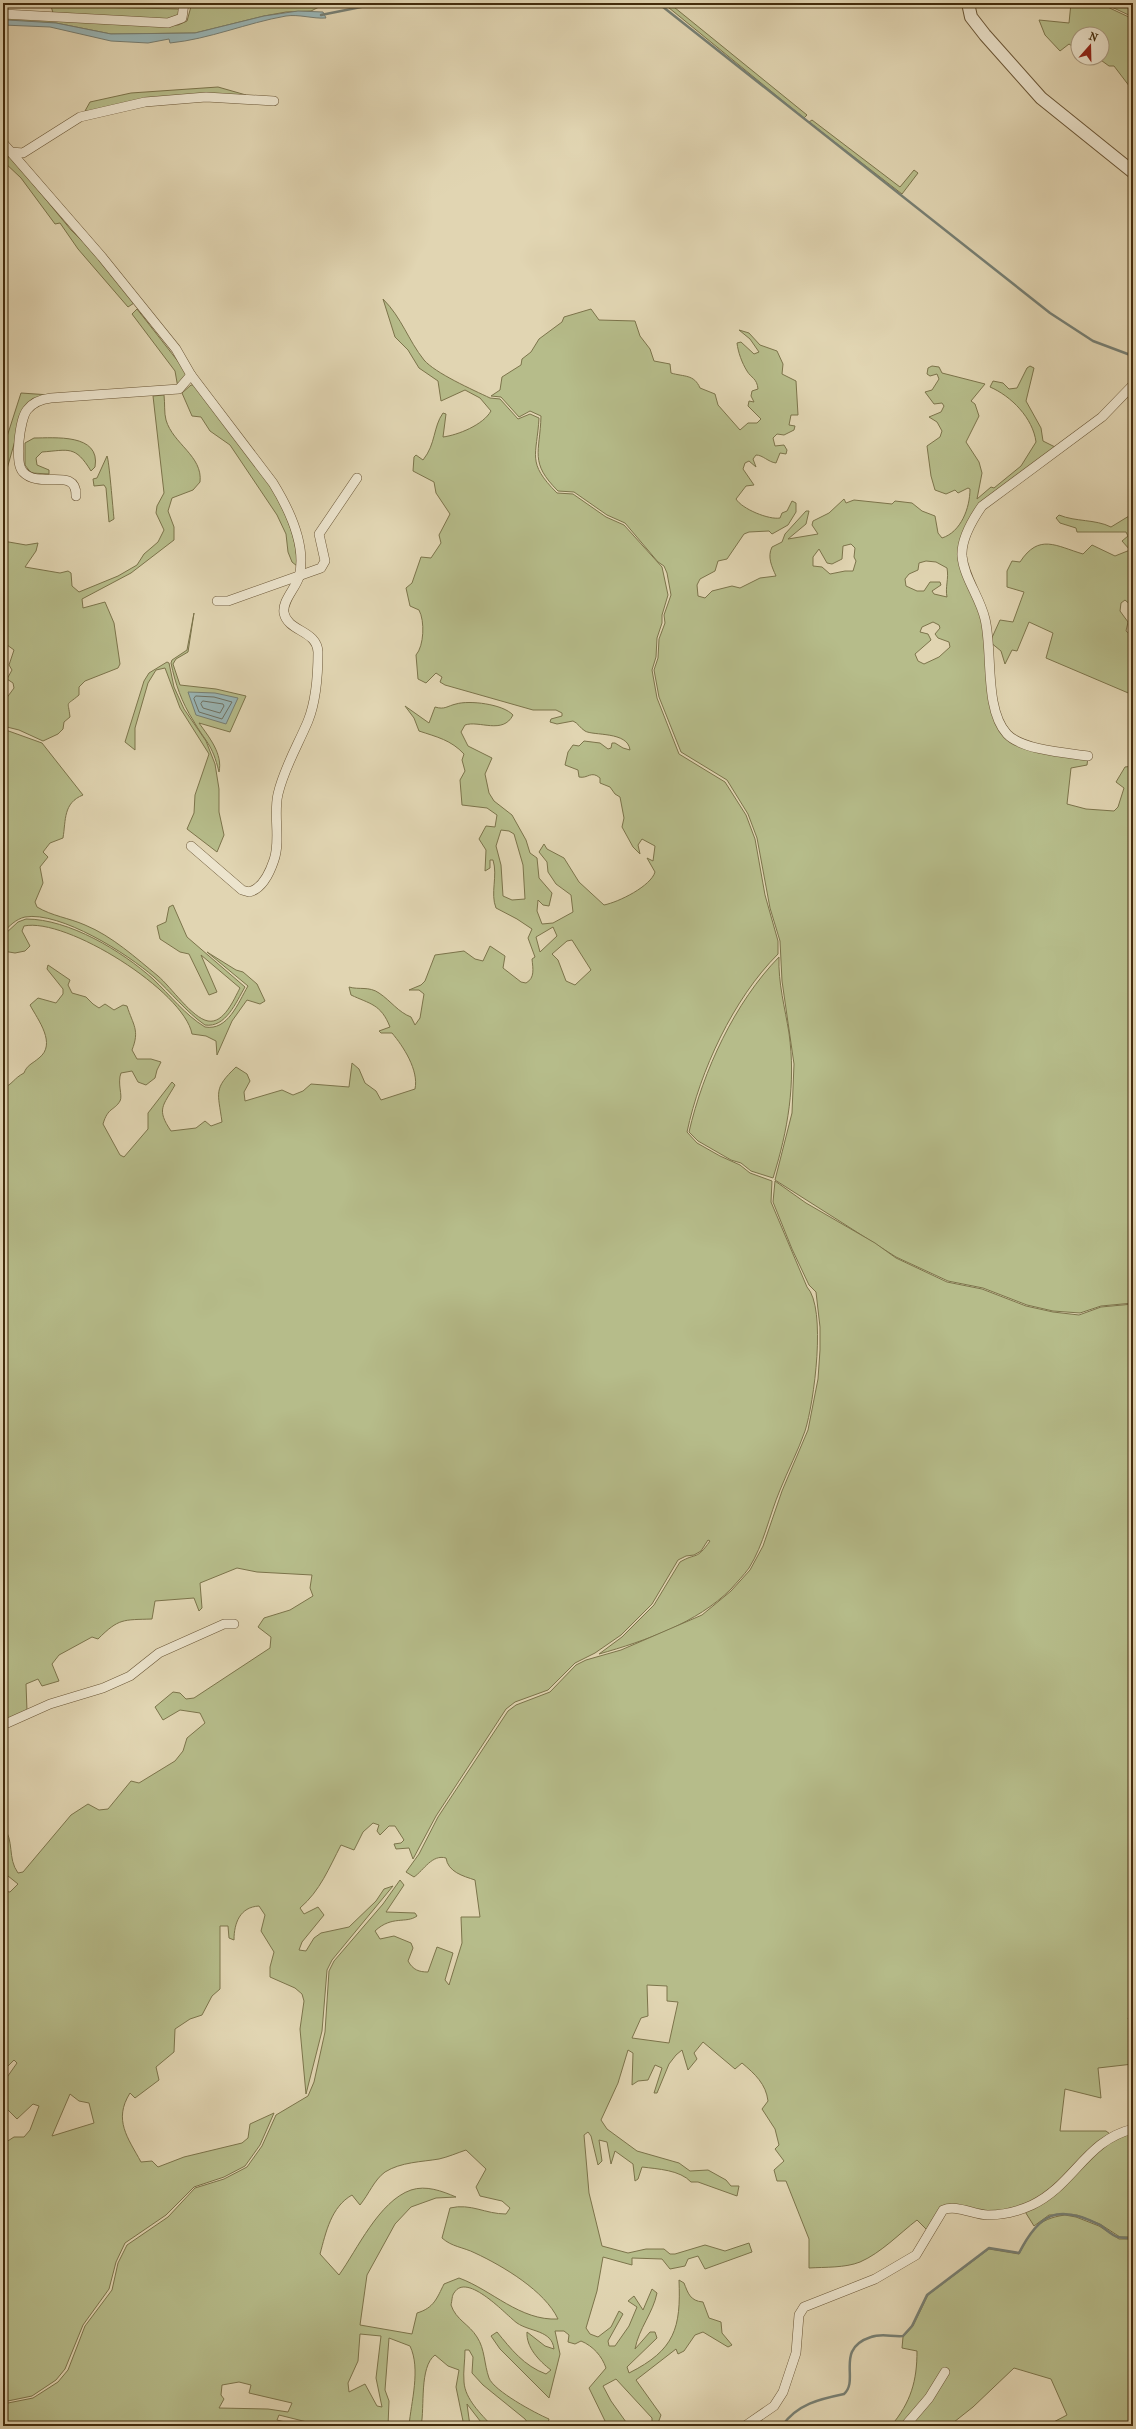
<svg xmlns="http://www.w3.org/2000/svg" width="1136" height="2429" font-family="'IM FELL French Canon',serif">
<style>
.green{fill:#b6bc8a;stroke:#7c744b;fill-rule:evenodd}
.water{fill:#99b6b7;stroke:#777f73}
.lines{fill:none;stroke-linecap:round;stroke-linejoin:round}
.shore{stroke:#6e7162;stroke-width:1}
.stream{stroke:#777f73;stroke-width:2.5}
.minor-casing{stroke:#6a5636;stroke-width:10}
.tertiary-casing{stroke:#6a5636;stroke-width:14}
.minor{stroke:#ece4cd;stroke-width:9}
.tertiary{stroke:#ece4cd;stroke-width:12}
</style>
<rect width="100%" height="100%" fill="#e1d5b2"/>
<filter id="stains"><feTurbulence type="fractalNoise" baseFrequency=".005" numOctaves="4"/><feColorMatrix values="0 0 0 0 .2 0 0 0 0 .09 0 0 0 0 .02 0 0 0 .5 -.17"/></filter>
<radialGradient id="worn" r=".72"><stop offset=".6" stop-color="#630" stop-opacity="0"/><stop offset="1" stop-color="#630" stop-opacity=".3"/></radialGradient>
<!-- green -->
<g class="green">
<path d="M192 3H322L319 7 311 11 286 12 264 16 195 33 111 34 56 23 3 20V16L178 25 187 21Z"/>
<path d="M663 3H669L807 115 804 118Z"/>
<path d="M1071 3H1099L1133 19V91L1114 66H1109L1098 58H1102V34H1078V47L1075 48 1069 44 1060 51 1045 35 1039 20 1069 23Z"/>
<path d="M1103 3H1133V17Z"/>
<path d="M51 6 177 9 181 10 179 16 171 20 53 13Z"/>
<path d="M218 87 246 95 239 98 85 111 90 102 131 93Z"/>
<path d="M812 120 900 187 914 170 918 173 902 194 809 122Z"/>
<path d="M10 156 71 230 102 260 134 303 128 307 78 249 60 223 55 224 21 178 3 161Z"/>
<path d="M383 299C402 318 408 340 424 360 435 373 473 390 490 398L500 399 518 419 530 414 539 418C537 456 526 462 557 493L573 494 606 517 624 525 662 567 668 595 662 615V623L657 638 656 657 652 670 657 698 679 754 725 782 746 815 755 839 765 895 778 941V954C733 999 700 1071 687 1132L697 1143 720 1156 740 1165 750 1173 772 1181 771 1202 807 1287C827 1308 814 1403 805 1431 798 1451 788 1470 780 1490 769 1516 764 1544 749 1568 744 1575 737 1582 731 1589 697 1623 645 1641 599 1654L622 1637 654 1605 680 1562C697 1552 696 1561 710 1541L708 1540 701 1551 694 1555 686 1556 678 1560 652 1604 621 1635 595 1653 575 1663 548 1690 515 1702 506 1709 436 1816 413 1859 409 1848 396 1849 394 1844 401 1843 404 1840 395 1826H389L380 1835 377 1831 379 1825 373 1823 363 1832 354 1850 341 1845C329 1868 320 1891 300 1908L304 1914 318 1907 324 1915 302 1942 299 1950 306 1951 314 1938 321 1933 349 1927 376 1901 384 1889 393 1886 332 1960 327 1970 322 2031 306 2094 300 2029 304 2001 302 1994 295 1988 270 1977V1967L274 1952 261 1931 265 1915 259 1906C240 1907 234 1923 234 1940L229 1938 228 1926H220V1989L212 1996 202 2015 190 2019 175 2029 174 2052 156 2067 159 2080 135 2098 130 2093C113 2120 128 2138 141 2162L152 2161 158 2167 184 2157 242 2143 248 2138 250 2124 274 2113 260 2145 245 2166 224 2177 194 2187 166 2215 125 2243 116 2262 109 2289 83 2325 65 2369 56 2380 32 2396 3 2402V2144L14 2137H24L30 2130 39 2106 33 2104 17 2119 3 2105V2083L17 2063 14 2060 3 2071V1891L10 1892 18 1884 3 1872V1826C15 1841 7 1858 18 1873L23 1872 71 1815 88 1804 99 1810 108 1809 131 1781 139 1783 175 1761 183 1751 187 1738 205 1723 200 1713 180 1710 163 1720 155 1707 173 1692 180 1693 186 1699 194 1698 270 1648 271 1637 258 1627 264 1618 290 1610 313 1596 310 1588 312 1575 257 1572 237 1568 200 1583 202 1608 199 1611 194 1598 155 1601 152 1619C123 1620 119 1618 98 1639L92 1637 59 1655 52 1664 59 1681 42 1686 38 1679 26 1684 27 1711 3 1721V1088C12 1085 14 1078 24 1073 27 1065 32 1064 39 1058 57 1044 38 1020 30 1005L38 998 56 1003 63 994V989L47 969 48 965 70 980 68 985 72 993 86 997 93 1004 99 1008 105 1004 114 1010 123 1005 127 1006C133 1025 140 1030 132 1050L137 1059H151L161 1062 157 1070 155 1078 146 1085 138 1082 132 1071 121 1073C117 1083 123 1096 120 1101 114 1111 108 1107 103 1124L120 1155 124 1157 148 1129V1113L172 1082 175 1085C163 1106 156 1109 171 1131L196 1128 205 1121 211 1126 222 1122C218 1092 213 1089 236 1067L247 1074 250 1081 244 1092 245 1101 282 1090 293 1095 303 1091 311 1084 349 1087 352 1063 359 1069 365 1083 376 1091 381 1100 415 1089C419 1070 403 1046 392 1033H381L379 1031 390 1027C381 1004 370 1004 351 995L349 987C359 990 369 986 379 993 391 1001 398 1012 411 1017L415 1025 420 1018 424 994 419 990H409L421 985 425 981 435 955 464 951 475 959 483 961 490 946 505 956 503 968 521 982 526 983C535 978 533 969 532 959L535 957 528 938 532 929 517 919 496 908C490 893 498 876 493 860H490V868L485 871 486 850 479 839 486 826 495 827 497 815 487 808 462 805 460 780 465 771 462 760 464 754C451 740 437 737 419 731L414 718 405 706 429 723 435 707C445 710 447 706 456 704 469 700 503 704 513 715 503 735 479 720 465 725L461 732 468 746 492 758 485 774 489 793 494 801 512 815 526 840 530 853 537 858 539 878 552 893 549 906 543 905 538 900 537 911 542 924 553 923 573 912 571 895 556 884 548 872 547 862 539 852 544 844 547 849 564 858 579 882 604 905C619 902 651 886 655 872L647 858 653 861 655 846 642 839 638 845 640 854 633 847 622 827 624 818 620 797 615 794 610 787 600 783V778C591 770 588 779 579 777L578 770 565 765 568 752 573 745 579 746 584 741 600 743 608 749 611 748 612 743H615L623 748 630 750C628 731 593 736 585 731 580 728 578 723 573 721L557 724 550 722 551 719 562 716V713L556 710H533L445 685 440 682 442 677 436 673 426 683 418 679 416 655C424 646 425 621 419 610L410 606 406 588 412 583 421 557 431 558 441 543 439 535 450 514 436 493 434 482 413 471 414 457 416 455 423 460C436 444 433 427 443 413L446 414 443 437C458 435 483 425 491 411L480 398 465 390 441 401 438 381 419 368 408 350 395 337ZM501 830 509 831 514 834 523 865 525 899 512 900 503 896 501 865 496 846ZM553 927 557 936 540 952 536 937ZM572 940 591 970 575 985 566 981 558 960 552 954 567 941ZM70 2094 79 2101 89 2103 94 2123 52 2136Z"/>
<path d="M137 309 184 369 186 375 178 388 175 371 132 314Z"/>
<path d="M591 309 599 320 635 321 640 336 650 349 654 361 670 364 671 373C684 377 694 374 700 388L715 394 718 405 740 430 748 423H757L761 419 748 406 749 401 754 402 751 396 752 391 758 389C757 378 751 378 747 371 742 363 738 352 737 343L741 342 754 354 759 352 750 339 739 330 749 333 760 345 777 351 783 364 782 374 796 381 798 415H791L789 425 795 426 794 430 784 435 777 434 773 438 775 446 784 445 787 450 786 454 780 453 776 463C768 462 763 455 756 455L753 459 756 467 749 461 745 463 743 469 754 485 746 486 736 499C742 509 769 520 780 518L782 513 787 511 792 501 796 503V512L788 525 772 534 769 531 749 532 744 534 727 559 718 561 715 571 700 579 697 585 698 596 705 598 712 591 732 586 740 588 760 578 776 576C772 567 767 557 772 547L782 542 785 534 806 511H809L806 524 788 539 818 534 812 525 813 521 829 513 844 499 846 503 854 500 892 504 895 501 912 503 922 511 935 516 938 533 942 538C961 532 970 508 970 489L968 488 958 493 955 490 946 494 935 490 931 476 927 446 940 437 942 431 937 422 929 417 941 412 944 406 942 403 934 404 925 392 932 390 939 379 937 374 930 376 927 374 928 368 932 366 939 367 942 373 985 384 971 401 975 404 979 416 966 442 979 462 982 473 977 499 991 487 994 488 1021 466 1036 442C1033 418 1011 396 990 387L993 381 1003 383 1009 389 1017 388 1027 368 1030 366 1034 368 1026 401 1041 428 1043 441 1057 448 981 505 962 547 984 618 991 704 1019 744 1088 757 1087 765 1071 768 1067 804 1086 809 1114 811 1118 807 1124 788 1116 782 1125 767 1133 766V1303L1101 1306 1080 1313 1053 1311 1027 1305 983 1288 948 1281 896 1257 775 1180 792 1113 794 1064 782 981 780 941 770 908 757 838 748 814 727 780 681 752 659 697 654 670 658 658 659 639 665 623 664 615 671 595 667 573 664 566 658 562 625 523 607 515 574 492 558 491C529 462 540 453 541 416L530 411 519 417 501 397 491 396 500 390 502 377 521 365 522 359 531 352 539 339 562 322 564 317ZM851 544 855 548 854 557 856 561 853 571H845L830 574 822 567 813 566V557L819 549 827 563 832 564 842 559 843 546ZM926 561 936 562 947 568C949 579 945 587 947 597L934 594 932 591 941 585 940 582H930L924 591H917L906 586 905 579 909 574 918 570 919 563ZM933 622 939 625 940 628 935 634 938 638 949 642 950 647 939 657 924 664 918 661 915 654 931 640 928 634 920 632 922 627Z"/>
<path d="M191 385H194C231 433 298 503 297 566L292 562 288 552 286 534 277 515 230 445 210 431 201 417 192 416 182 393Z"/>
<path d="M21 393 50 395H45L20 423 3 483V449Z"/>
<path d="M164 395C165 403 164 413 166 420 173 444 203 456 200 482L193 490 172 498 168 511 174 527V540L131 573 82 599 83 608 105 602 114 623 120 664 118 668 85 681 79 687V695C65 707 68 699 70 717L64 722 63 729 58 734 43 741 19 730 3 726V703L14 688 13 683 7 679 12 670 9 665 14 650 3 642V541L26 545 38 543 36 551 25 567 60 573 68 571 71 573 72 586 79 592 118 576 137 565 144 554 158 542 164 530 156 513 157 506 164 493 153 396Z"/>
<path d="M34 438C54 438 101 433 95 467L91 471C75 445 69 450 42 452L36 458 37 465 49 470V474L31 473 25 465V443Z"/>
<path d="M107 456C109 459 113 510 114 519L109 522 106 488 104 485 94 486 93 479 97 478Z"/>
<path d="M1059 515C1076 522 1095 519 1111 527L1129 516 1133 521V607L1125 600 1121 603 1120 611 1128 622 1126 631 1133 637V695L1046 658 1053 633 1029 622 1017 651 1012 650 1005 664 1001 651 990 642 1000 620 1013 622 1024 592 1007 587V571L1012 561 1020 562C1039 533 1056 546 1083 554L1092 545 1115 556 1130 550 1122 541 1128 536 1126 532H1077L1076 528 1060 523 1056 518Z"/>
<path d="M194 613 188 652 176 659 173 664 180 685 216 689 246 696 230 732 199 723C209 737 223 754 219 772 212 743 206 743 193 720 182 703 175 683 171 663L172 660 187 650Z"/>
<path d="M167 662 169 663 174 687 184 709 206 741 215 764 219 789V812L224 835 217 852 187 829 194 813 195 795 209 754 180 708 165 668 156 670 148 683 135 728V750L125 742 144 681 149 673Z"/>
<path d="M3 729 42 743 83 795C63 803 66 820 63 838L50 843 43 852 48 857 40 867 43 883 35 902 37 907C52 916 69 918 85 925 112 936 136 958 158 976 171 987 192 1018 208 1021 224 1024 234 999 240 988L201 955 217 992 209 995 189 954 180 952 160 939 157 926 166 922 169 907 173 905 187 937 245 987C236 1002 226 1028 205 1025 186 1012 171 992 154 977 128 954 60 911 25 917 16 919 9 926 3 933Z"/>
<path d="M26 919C69 919 122 951 153 979 170 995 185 1015 205 1027 228 1031 238 1003 248 986L207 952 236 970 243 972 257 984 265 1001 260 1004 247 1000 232 1021 217 1055 216 1041 206 1036 192 1034C184 991 66 917 24 926L22 931 30 946 25 951 15 953 3 951 5 934 18 922Z"/>
<path d="M779 957C778 983 785 1008 789 1033 796 1083 788 1130 773 1178L751 1171 741 1163 731 1160 698 1141 689 1132C703 1071 735 1002 779 957Z"/>
<path d="M775 1181 806 1203 875 1243 896 1258 947 1282 982 1289 1026 1306 1053 1312 1079 1315 1101 1307 1133 1304V2018H1128L1133 2033V2064L1098 2068 1101 2098 1065 2089 1060 2131H1106L1110 2134C1077 2166 1044 2208 995 2212 977 2214 957 2210 939 2209L927 2230 917 2220C900 2233 881 2253 860 2262 845 2268 825 2267 809 2268V2239L786 2181H777L774 2170 784 2161 775 2149 779 2145 775 2129 762 2109 768 2101C766 2084 755 2074 742 2063L735 2069 703 2042 694 2053 697 2059 688 2070 682 2050 676 2055 669 2064 657 2093H654L662 2068 655 2065 648 2080 638 2081 632 2085 633 2053 628 2050 618 2083 601 2120 607 2129 637 2151 679 2163 690 2171 708 2170 726 2180 731 2186H739L737 2196 698 2182H691C680 2170 658 2169 642 2167L638 2179 635 2181 633 2164 615 2151 611 2164 607 2142 599 2140 602 2161 598 2165 591 2136 588 2132 584 2135 589 2193 602 2246 628 2253 646 2249H664L670 2254H675L705 2245 725 2251 749 2243 752 2252 705 2269 698 2256 688 2259 685 2266 670 2269 662 2259 632 2258V2265L603 2257 597 2291 586 2328 590 2334 598 2337 611 2327 619 2311 623 2314 608 2341 609 2346H615L629 2326 637 2307 628 2301 634 2296 643 2310 652 2289 657 2293C653 2313 639 2328 635 2349L650 2332H655L657 2338 627 2367 629 2373C675 2350 681 2328 679 2280L684 2283C688 2293 690 2301 703 2302L709 2318 721 2322 722 2333 732 2345 728 2347 703 2332 695 2335 684 2351 678 2354 676 2349 636 2380 661 2415 657 2426 652 2424V2418L616 2379 603 2386 611 2401 626 2422 622 2426H611L606 2423 589 2388 606 2368C602 2356 593 2346 581 2341L575 2344 568 2342 569 2335 564 2331H555L560 2354 549 2398 500 2349 491 2336 497 2332C511 2349 524 2366 546 2374L551 2370C539 2361 526 2347 527 2332L545 2346 554 2349C552 2330 530 2332 517 2323 507 2316 467 2271 454 2293 452 2295 452 2301 451 2305 456 2320 469 2324 477 2337 485 2349 484 2364 489 2378 494 2391 535 2413 549 2419L548 2423 552 2426H530L525 2419 483 2385 472 2373 473 2357 469 2350H465C465 2361 463 2371 464 2382 465 2399 481 2414 492 2426H484L467 2404 470 2426H464L456 2387 459 2370 448 2366 435 2355C419 2367 425 2407 421 2426H409C411 2402 421 2369 410 2346L389 2338 385 2390 389 2401 388 2426H323L279 2415 277 2420 301 2426H280L267 2423 266 2426H3V2404L33 2398 58 2382 68 2370 85 2326 112 2290 118 2263 127 2245 168 2217 195 2188 224 2179 247 2167 262 2146 276 2115 308 2096 314 2082 325 2032 329 1971 334 1961 383 1904 400 1880 404 1885 386 1912 415 1913 417 1916C406 1924 392 1915 375 1931L380 1939 394 1936 411 1943 413 1948 408 1961C413 1970 419 1972 428 1972L437 1947 453 1953 445 1980 449 1985 462 1943 461 1917H480L475 1880C463 1876 448 1872 446 1858 432 1854 424 1870 414 1877L406 1872 419 1854 438 1817 508 1711 516 1705 550 1692 576 1665 586 1660 621 1650 702 1615 731 1591 750 1570 763 1546 782 1491 808 1430 818 1379 820 1350V1327L816 1292 809 1285 792 1249 773 1202ZM647 1985 667 1986V2001L678 2002 669 2043 632 2038 641 2018 648 2016ZM466 2150 486 2169 476 2187 480 2196 502 2201 510 2208 506 2214C485 2214 471 2203 450 2208L442 2238C452 2247 463 2247 475 2253 503 2266 545 2291 558 2319 520 2321 492 2290 459 2278L444 2284C437 2298 434 2308 417 2313L412 2334 360 2325 367 2275 395 2224 411 2207 436 2198 456 2197C442 2191 426 2185 411 2190 379 2201 357 2250 339 2275L320 2254C326 2232 331 2207 352 2195L360 2205C369 2194 374 2180 385 2172 401 2162 421 2162 439 2159 448 2157 457 2153 466 2150ZM360 2334 381 2336 376 2378 382 2407 377 2406 365 2384 349 2392 348 2383 358 2361ZM239 2382 251 2385 249 2393 292 2403 288 2412 268 2409 219 2408 224 2399 221 2395 222 2385Z"/>
<path d="M1133 2131V2237H1120L1100 2224 1077 2215H1049L1034 2226 1024 2210 1099 2147Z"/>
<path d="M1065 2215 1076 2217 1099 2226 1119 2239H1133V2426H1046L1067 2415 1051 2379 1014 2368 973 2407 949 2426H891C911 2402 917 2381 917 2351L902 2348 903 2337 913 2326 928 2295 989 2249 1019 2254C1032 2231 1036 2219 1065 2215Z"/>
</g>
<!-- water -->
<g class="water">
<path d="M298 11 323 12 326 18C313 19 299 14 286 16 246 23 210 39 170 43L169 39 148 43 111 41 50 27 3 25V20H8L56 23 111 34 195 33 264 16Z"/>
<path d="M188 692 215 693 238 698 226 724 196 715Z"/>
</g>
<g class="lines">
<!-- shore -->
<g class="shore">
<path d="M196 696 214 697 232 702 222 719 199 712 194 699Z"/>
<path d="M203 701 223 704 224 706 220 713 203 708 201 704Z"/>
</g>
<!-- stream -->
<g class="stream">
<path d="M658 3 1050 313 1093 341 1133 356"/>
<path d="M321 15 381 3"/>
<path d="M782 2426C797 2404 820 2399 844 2394 860 2380 834 2349 871 2337 882 2333 892 2337 903 2336L912 2326 927 2295 989 2248 1019 2253C1039 2214 1057 2203 1100 2225 1106 2229 1111 2235 1118 2237 1122 2238 1128 2238 1133 2238"/>
</g>
<!-- minor casing -->
<g class="minor-casing">
<g id="minor">
<path d="M3 14 168 23 182 18 184 3"/>
<path d="M3 143 102 257 176 349 191 375 273 483C289 509 307 546 299 577 295 589 282 601 284 613 288 632 317 630 318 652 318 673 316 701 308 721 298 745 284 768 278 794 273 815 281 840 274 860 270 872 262 889 249 892L242 890 191 846"/>
<path d="M11 152 23 153 80 117 145 102 206 97 274 101"/>
<path d="M76 496C77 466 40 490 23 472 14 463 20 419 27 410 33 402 42 399 51 398L179 389 191 375"/>
<path d="M217 601H228L321 568 325 561 319 534 357 478"/>
<path d="M1088 756C1066 753 1022 750 1007 734 984 709 993 652 985 619 980 597 964 578 962 556 961 539 973 519 982 506L1102 417 1133 385"/>
<path d="M3 1725 50 1704 103 1688 130 1676 159 1653 224 1624H234"/>
<path d="M745 2426 774 2406 783 2392 796 2353 799 2315 804 2307 875 2279 916 2255 943 2210C956 2204 974 2215 988 2215 1002 2215 1019 2211 1032 2205 1074 2185 1086 2140 1133 2129"/>
<path d="M905 2426 929 2398 945 2372"/>
</g>
</g>
<!-- tertiary casing -->
<g class="tertiary-casing">
<path id="tertiary" d="M968 3 971 17 985 35 1041 98 1133 172"/>
</g>
<!-- minor -->
<use href="#minor" class="minor"/>
<!-- tertiary -->
<use href="#tertiary" class="tertiary"/>
</g>
<!-- margin -->
<rect width="1136" height="2429" fill="none" stroke="#e1d5b2" stroke-width="16"/>
<rect x="4" y="4" width="1128" height="2421" fill="none" stroke="#432c0c" stroke-width="2"/>
<rect x="8" y="8" width="1120" height="2413" fill="none" stroke="#432c0c"/>
<!-- north arrow -->
<g transform="translate(1090 46) rotate(20)"><circle r="19" fill="#ece4cd" stroke="#a89a80"/>
<path d="M0-3L7 15L0 10L-7 15Z" fill="#8f2418"/>
<text y="-6" font-size="11" font-weight="bold" text-anchor="middle" fill="#432c0c">N</text>
</g>
<rect width="100%" height="100%" filter="url(#stains)"/>
<rect width="100%" height="100%" fill="url(#worn)"/>
</svg>
